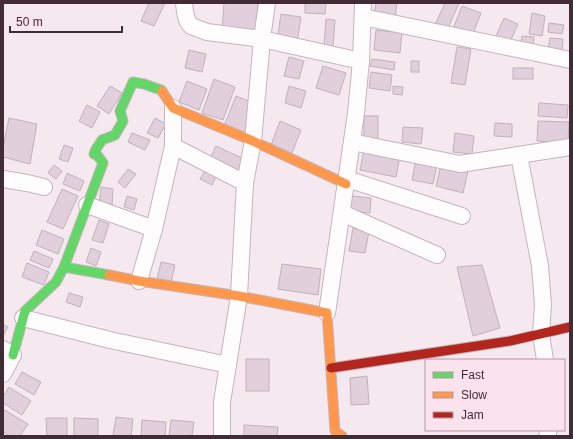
<svg xmlns="http://www.w3.org/2000/svg" width="573" height="439" font-family="Arial,sans-serif">
<style>
.building{fill:#e1d0dc;stroke:#c0b2bb}
.lines{fill:none;stroke-linecap:round;stroke-linejoin:round}
.street-casing{stroke:#c5b5bc;stroke-width:18}
.fast-casing{stroke:#c5b5bc;stroke-width:11}
.slow-casing{stroke:#c5b5bc;stroke-width:11}
.jam-casing{stroke:#c5b5bc;stroke-width:11}
.street{stroke:#fefcfc;stroke-width:16}
.fast{stroke:#63d668;stroke-width:9}
.slow{stroke:#ff974d;stroke-width:9}
.jam{stroke:#b3261e;stroke-width:9}
</style>
<rect width="100%" height="100%" fill="#f5e8ee"/>
<!-- building -->
<g class="building">
<path d="M149 3H165L154 26 141 21Z"/>
<path d="M224 3H258L255 34 222 31Z"/>
<path d="M305 3H326L325 14 305 13Z"/>
<path d="M376 3H397L395 18 374 15Z"/>
<path d="M445 3H459L448 28 436 23Z"/>
<path d="M462 6 481 13 472 36 453 29Z"/>
<path d="M532 13 545 16 542 36 529 34Z"/>
<path d="M281 14 301 17 297 43 277 40Z"/>
<path d="M504 18 518 24 510 42 496 36Z"/>
<path d="M326 19 335 20 333 46 324 45Z"/>
<path d="M549 23 564 25 562 34 548 32Z"/>
<path d="M376 30 402 33 400 53 374 50Z"/>
<path d="M522 36 534 37 533 47 521 46Z"/>
<path d="M550 38 563 39 562 51 548 50Z"/>
<path d="M457 47 471 49 465 85 451 83Z"/>
<path d="M189 50 206 54 202 72 185 68Z"/>
<path d="M289 57 304 61 299 79 284 76Z"/>
<path d="M372 59 395 62 394 70 370 66Z"/>
<rect x="411" y="61" width="8" height="11"/>
<path d="M323 66 346 73 339 95 316 88Z"/>
<rect x="513" y="68" width="20" height="11"/>
<path d="M371 72 392 75 390 91 369 88Z"/>
<path d="M214 79 235 87 223 120 202 113Z"/>
<path d="M187 81 207 89 199 110 179 102Z"/>
<path d="M110 86 122 93 109 114 97 106Z"/>
<path d="M289 86 306 91 301 108 285 103Z"/>
<path d="M393 86 403 87 402 95 393 94Z"/>
<path d="M236 96 256 104 244 134 224 126Z"/>
<path d="M539 103 568 105 567 118 538 116Z"/>
<path d="M87 105 100 112 92 128 79 121Z"/>
<rect x="364" y="116" width="14" height="24"/>
<path d="M9 118 37 124 30 164 3 157V148Z"/>
<path d="M155 118 166 124 158 138 147 133Z"/>
<path d="M280 121 301 130 292 153 271 145Z"/>
<path d="M538 121 569 122 568 143 537 141Z"/>
<path d="M495 123 512 124V137L494 136Z"/>
<path d="M403 127 423 128 421 144 402 142Z"/>
<path d="M132 133 150 140 145 150 128 142Z"/>
<path d="M455 133 474 136 472 154 453 152Z"/>
<path d="M64 145 73 148 68 162 59 159Z"/>
<path d="M216 146 246 160 239 176 209 161Z"/>
<path d="M364 150 400 156 396 177 360 170Z"/>
<path d="M416 159 437 164 433 184 412 180Z"/>
<path d="M54 165 62 171 56 179 48 173Z"/>
<path d="M441 165 468 171 463 193 436 186Z"/>
<path d="M207 167 218 173 212 185 200 179Z"/>
<path d="M128 169 136 174 125 188 118 182Z"/>
<path d="M67 173 84 181 80 191 63 184Z"/>
<path d="M101 187 113 189 112 205 99 204Z"/>
<path d="M62 189 78 196 63 229 47 222Z"/>
<path d="M127 196 137 199 134 210 124 207Z"/>
<path d="M352 196 371 198 370 213 350 211Z"/>
<path d="M99 220 109 224 103 243 92 240Z"/>
<path d="M353 228 369 231 365 253 349 251Z"/>
<path d="M42 230 64 239 58 254 36 245Z"/>
<path d="M91 248 101 252 96 266 86 262Z"/>
<path d="M34 251 53 259 49 268 30 260Z"/>
<path d="M161 262 175 265 171 283 157 279Z"/>
<path d="M27 263 49 272 44 285 22 277Z"/>
<path d="M282 264 321 269 318 295 278 289Z"/>
<path d="M482 265 500 328 473 336 457 267Z"/>
<path d="M69 293 83 297 80 307 66 302Z"/>
<path d="M3 324 8 327 3 336Z"/>
<rect x="246" y="359" width="23" height="32"/>
<path d="M22 372 41 382 34 395 15 384Z"/>
<path d="M367 376 369 404 351 405 350 378Z"/>
<path d="M9 387 31 401 22 415 3 403V397Z"/>
<path d="M3 409 28 424 20 436H9L3 432Z"/>
<path d="M116 417 133 419 131 436H113Z"/>
<path d="M46 418H67V436H47Z"/>
<path d="M74 418 98 419V436H74Z"/>
<path d="M142 420 166 422 165 436H141Z"/>
<path d="M171 420 194 422 192 436H169Z"/>
<path d="M244 425 278 427 277 436H244Z"/>
</g>
<g class="lines">
<!-- street casing -->
<g class="street-casing">
<g id="street">
<path d="M184 3 185 12 187 20 191 26 207 32 262 39 361 61"/>
<path d="M363 17 570 60"/>
<path d="M352 142 460 164 570 147"/>
<path d="M173 146 245 183"/>
<path d="M519 155 540 266 543 305 541 334 545 360"/>
<path d="M3 179 27 183 44 187"/>
<path d="M347 179 462 216"/>
<path d="M87 205 154 229"/>
<path d="M342 213 437 255"/>
<path d="M139 281 154 229 173 146V108"/>
<path d="M327 313 356 113 361 61 363 3"/>
<path d="M23 318 110 340 228 365"/>
<path d="M3 349 13 355 3 374"/>
<path d="M222 436V402L239 296 245 183 253 141 262 39 267 3"/>
<path d="M547 436 549 430"/>
</g>
</g>
<!-- fast casing -->
<g class="fast-casing">
<g id="fast">
<path d="M64 267 103 163 98 156 94 154 96 149 102 140 115 135 123 121 120 111 133 82 144 84 161 90 162 91"/>
<path d="M13 355 25 311 56 282 64 267 109 275"/>
</g>
</g>
<!-- slow casing -->
<g class="slow-casing">
<g id="slow">
<path d="M162 91 173 108 253 141 346 184"/>
<path d="M109 275 139 281 239 296 327 313 335 431 342 436"/>
</g>
</g>
<!-- jam casing -->
<g class="jam-casing">
<path id="jam" d="M331 368 510 341 570 327"/>
</g>
<!-- street -->
<use href="#street" class="street"/>
<!-- fast -->
<use href="#fast" class="fast"/>
<!-- slow -->
<use href="#slow" class="slow"/>
<!-- jam -->
<use href="#jam" class="jam"/>
</g>
<!-- border -->
<rect width="573" height="439" fill="none" stroke="#412b35" stroke-width="8"/>
<!-- legend -->
<rect x="425" y="359" width="140" height="72" fill="#fae3ed" stroke="#b099a3"/>
<rect x="433" y="372" width="20" height="6" fill="#63d668" stroke="#b099a3"/>
<text x="461" y="379" font-size="12" fill="#412b35">Fast</text>
<rect x="433" y="392" width="20" height="6" fill="#ff974d" stroke="#b099a3"/>
<text x="461" y="399" font-size="12" fill="#412b35">Slow</text>
<rect x="433" y="412" width="20" height="6" fill="#b3261e" stroke="#b099a3"/>
<text x="461" y="419" font-size="12" fill="#412b35">Jam</text>
<!-- scale -->
<path d="M10 26v6h112v-6" fill="none" stroke="#412b35" stroke-width="2"/>
<text x="16" y="26" font-size="12" fill="#412b35" stroke="#fae3ed" stroke-width="3" paint-order="stroke">50 m</text>
</svg>
